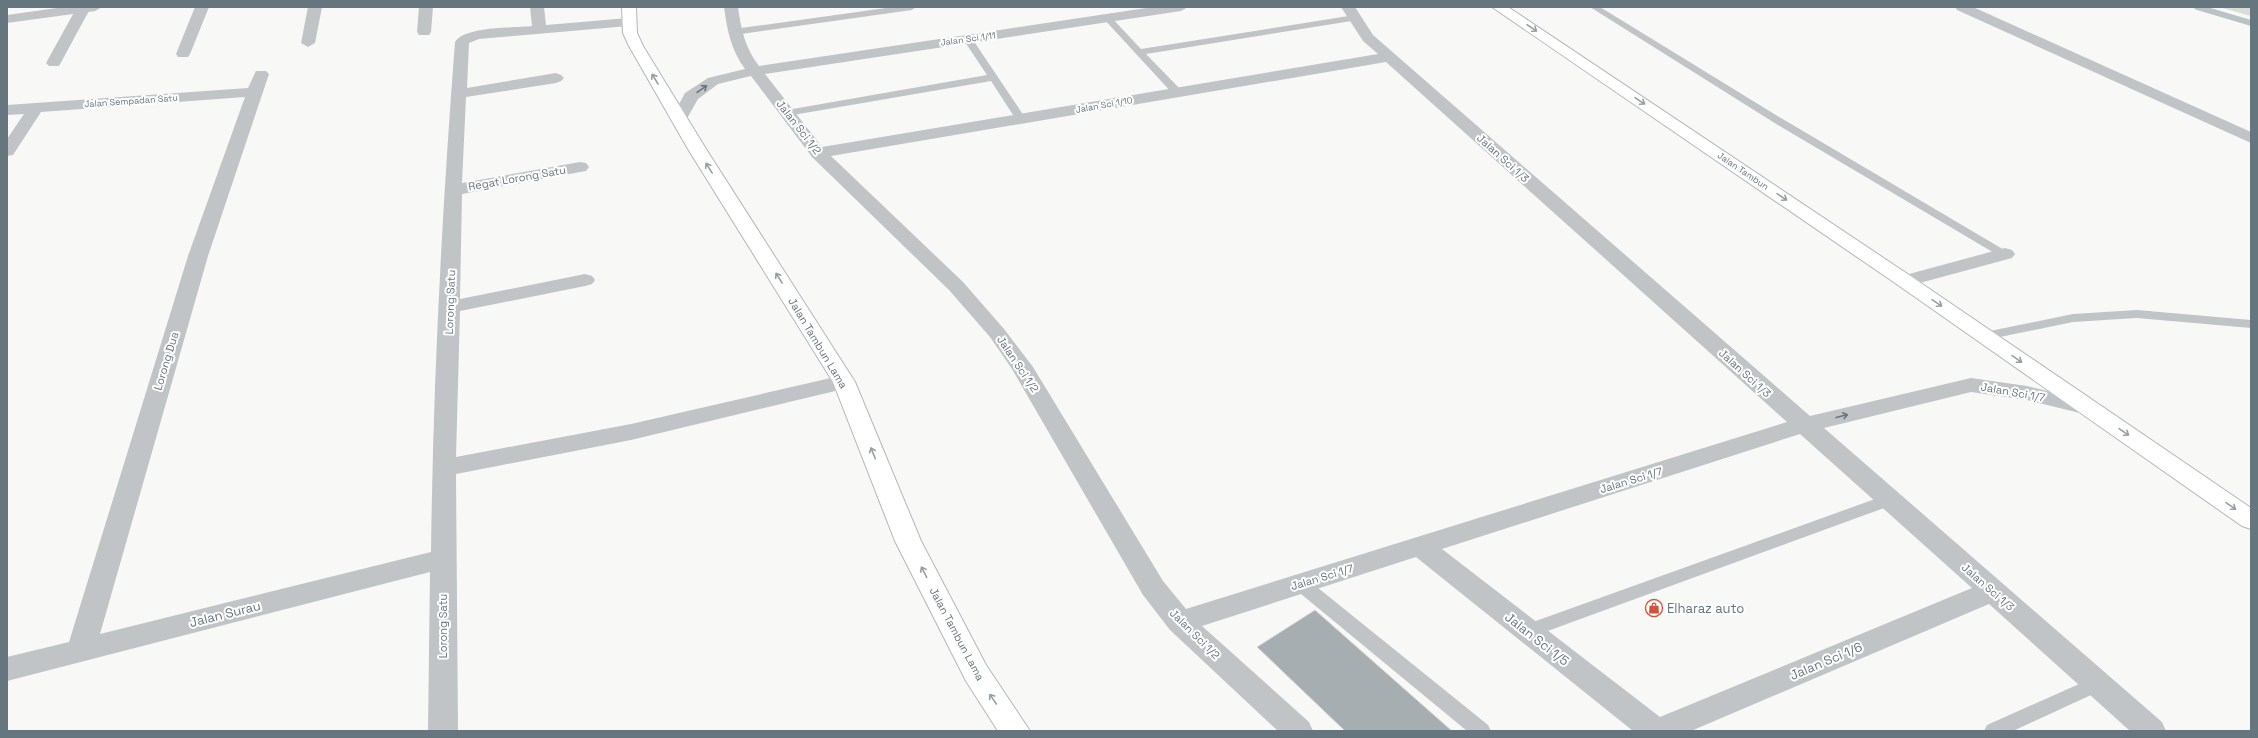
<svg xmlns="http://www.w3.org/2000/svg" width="2258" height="738" font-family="'Space Grotesk',sans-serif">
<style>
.green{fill:#d9ddd6}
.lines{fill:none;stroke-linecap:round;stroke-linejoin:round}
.stream{stroke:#b7c3c5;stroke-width:5.5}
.building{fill:#a6aeb2;stroke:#dadad8}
.primary-casing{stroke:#b2b7ba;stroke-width:2}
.service{fill:#c0c4c7;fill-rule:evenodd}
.minor{fill:#c0c4c7;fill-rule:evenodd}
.tertiary{fill:#c0c4c7;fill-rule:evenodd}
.primary{fill:#fff;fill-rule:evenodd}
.oneway{stroke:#949fa5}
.oneway2{stroke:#66767e}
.labels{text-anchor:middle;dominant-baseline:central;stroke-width:4;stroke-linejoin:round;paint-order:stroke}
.far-street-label{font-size:9px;fill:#66767e;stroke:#fff}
.street-label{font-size:11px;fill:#66767e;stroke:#fff}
.near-poi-label{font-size:13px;fill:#66767e;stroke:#fff;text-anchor:start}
.near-street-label{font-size:13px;fill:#66767e;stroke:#fff}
</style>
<rect width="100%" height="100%" fill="#f8f8f6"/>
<!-- green -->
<path class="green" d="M2219 7H2251V16Z"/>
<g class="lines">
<!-- stream -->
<path class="stream" d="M2197 7 2251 23"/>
</g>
<!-- building -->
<path class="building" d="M1315 610 1452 731H1345L1257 647Z"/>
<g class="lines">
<!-- primary casing -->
<g class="primary-casing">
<g id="primary">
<path d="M622 7H636L637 33 643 46 706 149 855 382 921 541 986 665 1030 731H998L966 681 895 541 833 382 688 149 629 46 623 33Z"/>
<path d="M1492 7H1508L1912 277 2251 508V529L2242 526 1898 285Z"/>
</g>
</g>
<!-- service -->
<g class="service">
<path d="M893 7H916L912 10 734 35 729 32 734 29Z"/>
<path d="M1590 7H1600L1781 118 2011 254 2009 257H2001L1773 122Z"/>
<path d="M1355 15 1359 18 1358 20 1146 54 1181 90 1182 92 1177 95 1173 94 1103 18 1110 16 1141 49Z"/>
<path d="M968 36 971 37 1026 119 1025 121H1017L991 81 787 116 782 113 787 110 987 75 963 39Z"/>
<path d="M2137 310 2251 320V328L2137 318 2073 322 1985 340 1978 336 1985 332 2073 314Z"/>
<path d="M1889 494 1895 496 1897 500 1895 504 1534 636 1528 638 1522 636 1519 631 1522 626Z"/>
<path d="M1301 578 1307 579 1488 725 1491 731H1467L1295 589 1292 584 1295 579Z"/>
<path d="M2097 676 2104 679 2106 684 2104 689 2013 731H1984L1987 725Z"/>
</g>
<!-- minor -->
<g class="minor">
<path d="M77 7H89L90 9 59 66H49L46 63Z"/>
<path d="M195 7H209L190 54 188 57H178L176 54Z"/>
<path d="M308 7H322L315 43 308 47 301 43Z"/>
<path d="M419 7H433L431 32 429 35H419L417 32Z"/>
<path d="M530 7H544L546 25 628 18 635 22 628 26 479 39 469 43 467 88 556 73 561 75 564 78 561 81 556 83 466 97 462 183 580 162 586 163 589 167 586 171 580 172 462 194 460 299 585 274 592 276 595 280 592 284 585 286 460 311 456 457 631 424 844 375 852 377 855 382 852 387 631 440 456 474 458 731H428L430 572 7 681V657L69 642 188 256 245 97 41 112 13 155 7 156V139L24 114 7 115V105L248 88 256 71H266L269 74 208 256 100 634 431 552C433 382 442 211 455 42 465 26 514 28 532 26Z"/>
<path d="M724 7H738C741 29 745 48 759 66L1153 7H1188L1181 11 765 74 822 147 1378 54 1363 41 1341 7H1355L1373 35 1810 416 1971 378 2027 386 2096 403 2099 408 2096 413 2088 415 2027 400 1971 392 1824 428 2162 722 2166 731H2130L1989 604 1691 731H1633L1416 557 1202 626 1309 722 1313 731H1278L1170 630 1143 595 1012 369 990 337 949 290 812 157 751 76 718 84 698 99 685 122H673L671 119 685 93 708 78 745 69C731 50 727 30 724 7ZM1386 62 1787 422 1186 609 1163 581 1033 367 1004 329 963 282 831 156ZM1800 434 1972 588 1660 717 1442 549Z"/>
<path d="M1955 7H1973L2251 132V143L1957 10Z"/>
<path d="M2005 248 2012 250 2015 254 2012 258 1905 287 1898 285 1895 281 1898 277Z"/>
</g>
<!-- tertiary -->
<path class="tertiary" d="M64 7H102L95 11 7 23V15Z"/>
<!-- primary -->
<use href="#primary" class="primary"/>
</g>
<!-- one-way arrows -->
<defs><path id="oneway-shaft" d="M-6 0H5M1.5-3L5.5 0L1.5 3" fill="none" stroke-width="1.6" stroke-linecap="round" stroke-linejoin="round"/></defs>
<g class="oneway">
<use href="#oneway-shaft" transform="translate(1532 28) rotate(34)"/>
<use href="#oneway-shaft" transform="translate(655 79) rotate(-121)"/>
<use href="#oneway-shaft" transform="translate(1640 101) rotate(34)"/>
<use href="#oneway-shaft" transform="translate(709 168) rotate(-122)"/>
<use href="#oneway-shaft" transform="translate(1782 197) rotate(34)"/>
<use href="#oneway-shaft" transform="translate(779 278) rotate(-122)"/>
<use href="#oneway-shaft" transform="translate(1937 303) rotate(34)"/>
<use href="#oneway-shaft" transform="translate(2017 359) rotate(35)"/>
<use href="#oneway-shaft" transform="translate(2124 432) rotate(34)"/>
<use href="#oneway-shaft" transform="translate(873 453) rotate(-112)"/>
<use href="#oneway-shaft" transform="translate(2231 506) rotate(35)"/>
<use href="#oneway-shaft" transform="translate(924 572) rotate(-117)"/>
<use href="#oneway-shaft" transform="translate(993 699) rotate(-124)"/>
</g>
<g class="oneway2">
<use href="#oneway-shaft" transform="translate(702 89) rotate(-35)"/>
<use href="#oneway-shaft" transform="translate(1842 416) rotate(-14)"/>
</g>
<!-- icons -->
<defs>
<g id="shop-ring" transform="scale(0.9)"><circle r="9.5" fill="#fff" stroke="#d1533d" stroke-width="1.5"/><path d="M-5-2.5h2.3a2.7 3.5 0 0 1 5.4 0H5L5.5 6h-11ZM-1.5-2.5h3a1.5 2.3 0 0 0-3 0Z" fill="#d1533d"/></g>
</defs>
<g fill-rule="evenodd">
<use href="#shop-ring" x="1654" y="608"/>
</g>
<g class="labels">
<!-- far-street labels -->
<g class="far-street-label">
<text transform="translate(968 39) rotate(-8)">Jalan Sci 1/11</text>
<text transform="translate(131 101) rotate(-4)">Jalan Sempadan Satu</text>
<text transform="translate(1104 105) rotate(-10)">Jalan Sci 1/10</text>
<text transform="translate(1743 171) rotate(34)">Jalan Tambun</text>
</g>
<!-- street labels -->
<g class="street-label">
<text transform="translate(799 127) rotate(52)">Jalan Sci 1/2</text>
<text transform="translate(1503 158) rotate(42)">Jalan Sci 1/3</text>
<text transform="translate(517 178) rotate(-10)">Regat Lorong Satu</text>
<text transform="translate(450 302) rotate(-88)">Lorong Satu</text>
<text transform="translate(818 343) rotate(59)">Jalan Tambun Lama</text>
<text transform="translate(166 361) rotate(-73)">Lorong Dua</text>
<text transform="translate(1018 364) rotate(56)">Jalan Sci 1/2</text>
<text transform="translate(1745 373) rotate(42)">Jalan Sci 1/3</text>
<text transform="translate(2013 392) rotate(10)">Jalan Sci 1/7</text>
<text transform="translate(1631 480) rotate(-17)">Jalan Sci 1/7</text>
<text transform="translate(1322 577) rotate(-17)">Jalan Sci 1/7</text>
<text transform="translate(1988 587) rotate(41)">Jalan Sci 1/3</text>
<text transform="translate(443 626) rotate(-90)">Lorong Satu</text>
<text transform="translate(957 634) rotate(62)">Jalan Tambun Lama</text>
<text transform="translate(1195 634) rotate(45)">Jalan Sci 1/2</text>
</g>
<!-- near-poi labels -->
<g class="near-poi-label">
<text x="1667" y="608">Elharaz auto</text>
</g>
<!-- near-street labels -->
<g class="near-street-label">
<text transform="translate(225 614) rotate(-14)">Jalan Surau</text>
<text transform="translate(1537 639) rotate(38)">Jalan Sci 1/5</text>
<text transform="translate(1826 661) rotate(-23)">Jalan Sci 1/6</text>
</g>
</g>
<!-- border -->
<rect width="2258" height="738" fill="none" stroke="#66767e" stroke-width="16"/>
</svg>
